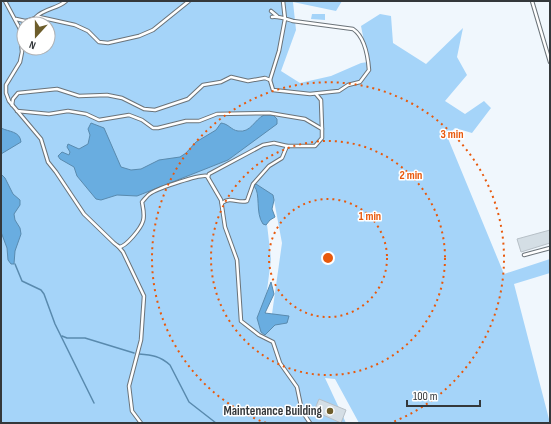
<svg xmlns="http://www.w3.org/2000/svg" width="551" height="424" font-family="'Sofia Sans Condensed',sans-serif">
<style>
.green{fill:#a5d4f9;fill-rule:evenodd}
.water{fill:#69ade0;stroke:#598aae}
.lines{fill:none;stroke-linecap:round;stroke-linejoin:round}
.stream{stroke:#598aae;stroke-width:1.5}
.building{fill:#d4dee5;stroke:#b7c0c7}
.lane-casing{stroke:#6b7379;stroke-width:4.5}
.lane{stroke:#fff;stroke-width:2.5}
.ring{fill:none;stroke:#e8590c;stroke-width:2;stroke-dasharray:2 4}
.poi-dot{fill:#6d5d2b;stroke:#fff;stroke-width:1.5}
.labels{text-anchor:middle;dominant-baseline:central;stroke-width:3;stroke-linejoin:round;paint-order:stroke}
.poi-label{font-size:13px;font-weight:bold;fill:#34383b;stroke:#fff;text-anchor:end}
.centre{fill:#e8590c;stroke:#fff;stroke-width:2}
.ring-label{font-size:12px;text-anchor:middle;font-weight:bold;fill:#e8590c;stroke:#fff;stroke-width:3;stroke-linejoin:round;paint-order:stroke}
</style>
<rect width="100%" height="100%" fill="#f0f7fd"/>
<!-- green -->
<g class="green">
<path d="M1 1H342L336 11 293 2 296 30 281 71 300 83 331 76 361 63 368 62 361 26 380 14 391 16 393 43 426 64 463 28 457 57 467 75 445 101 465 114 484 101 491 108 472 133 455 128 447 136 504 274 550 259V273L514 284 550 423H359L335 379 325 378 346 423H1ZM24 24H48V48H24ZM271 194 273 195 282 243 272 314 263 322 271 259 264 198Z"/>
<path d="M312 14H325V20L311 19Z"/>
</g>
<!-- water -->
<g class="water">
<path d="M264 115H273L277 119V124L228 160 137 196 117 195 101 200 96 199 77 176 74 167 60 159 58 156 62 152 69 155 70 152 67 147 68 144 79 149 88 144 90 135 88 129 91 123 104 128 121 167 131 170 141 169 159 160 180 157 186 153 196 142 216 130 221 123C229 124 231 130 238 131 251 133 254 120 264 115Z"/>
<path d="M1 128C9 132 20 131 21 142L1 154Z"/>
<path d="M1 174 5 178 13 194 20 200V205L14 214 15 220 20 228 21 234 15 251 14 264H11L8 260 7 248 1 232Z"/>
<path d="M256 184 273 195 274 200 272 209 275 217 270 220 266 225 263 224C255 213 261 193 254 186Z"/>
<path d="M271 282 274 294 265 313 289 316 287 323 275 325 265 335 261 332 257 318Z"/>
</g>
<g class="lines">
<!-- stream -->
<g class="stream">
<path d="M15 264 22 281 41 290 44 294 55 324 94 403"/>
<path d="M62 336 67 338H85L134 353"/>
<path d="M139 354C152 355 160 356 170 365L189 402 216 423"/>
</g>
</g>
<!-- building -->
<g class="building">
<path d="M550 230V243L521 252 517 239Z"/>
<path d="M319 399 346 410 341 423 314 411Z"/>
</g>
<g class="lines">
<!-- lane casing -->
<g class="lane-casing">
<g id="lane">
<path d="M5 1 20 29 22 52 20 62 6 85V93L9 101 41 139 48 162 56 172 84 214 114 243 119 247C126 247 141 228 143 221 145 215 143 208 142 202 145 199 147 195 151 193 159 188 200 174 207 176L221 200 225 227 237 260 241 321 259 335 273 342 280 363 297 387 302 411 310 423"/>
<path d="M532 1 550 62"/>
<path d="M271 11 277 16"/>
<path d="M36 17C45 8 57 9 66 1"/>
<path d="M272 17C279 16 286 19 293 21L353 29C365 37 368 57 369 70L360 82 348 85 339 91 310 94 273 90 270 80 279 51 285 19 283 1"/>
<path d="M16 19 25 21"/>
<path d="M20 29 26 21 39 17 75 25 88 31 99 42 108 43 139 36 153 30 189 1"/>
<path d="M316 94 321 100 322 129"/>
<path d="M12 105 13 99 18 93 57 89 79 96 107 95 122 98 144 109 155 110 188 99 203 85 221 82 231 77 248 81 265 78 270 80"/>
<path d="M17 111 49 114 68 111 86 114 99 120 129 115 142 120 153 128H158L186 121H199L217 114 269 113 305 119 322 129V138L315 146H287L282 158 269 166 253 184 247 201C238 204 231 196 222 203"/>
<path d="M208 177 209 174 263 145 274 143 287 146"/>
<path d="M118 246 123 252 144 296 141 340 129 386 132 411 141 423"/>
<path d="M524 255 550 248"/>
</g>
</g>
<!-- lane -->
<use href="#lane" class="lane"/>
</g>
<!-- distance rings -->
<g class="ring">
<circle cx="328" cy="258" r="59"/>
<circle cx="328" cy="258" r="117"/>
<path d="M266 423A176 176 0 1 1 390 423"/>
</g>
<!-- markers -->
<circle class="poi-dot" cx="330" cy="411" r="4"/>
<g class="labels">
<!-- poi labels -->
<g class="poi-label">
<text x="322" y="411">Maintenance Building</text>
</g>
</g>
<circle cx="328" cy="258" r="6" class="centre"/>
<g class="ring-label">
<text x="452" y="138">3 min</text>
<text x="411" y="179">2 min</text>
<text x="370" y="220">1 min</text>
</g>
<!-- border -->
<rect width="551" height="424" fill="none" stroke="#34383b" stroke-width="4"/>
<!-- north arrow -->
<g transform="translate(36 36) rotate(201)"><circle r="19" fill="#ffffff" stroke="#aeafb1"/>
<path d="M0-3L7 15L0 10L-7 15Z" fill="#6d5d2b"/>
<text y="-6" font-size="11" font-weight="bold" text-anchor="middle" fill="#34383b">N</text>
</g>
<!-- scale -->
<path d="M407 400v6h73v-6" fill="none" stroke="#34383b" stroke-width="2"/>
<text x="413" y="400" font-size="12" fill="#34383b" stroke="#ffffff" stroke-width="3" paint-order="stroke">100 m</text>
</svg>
